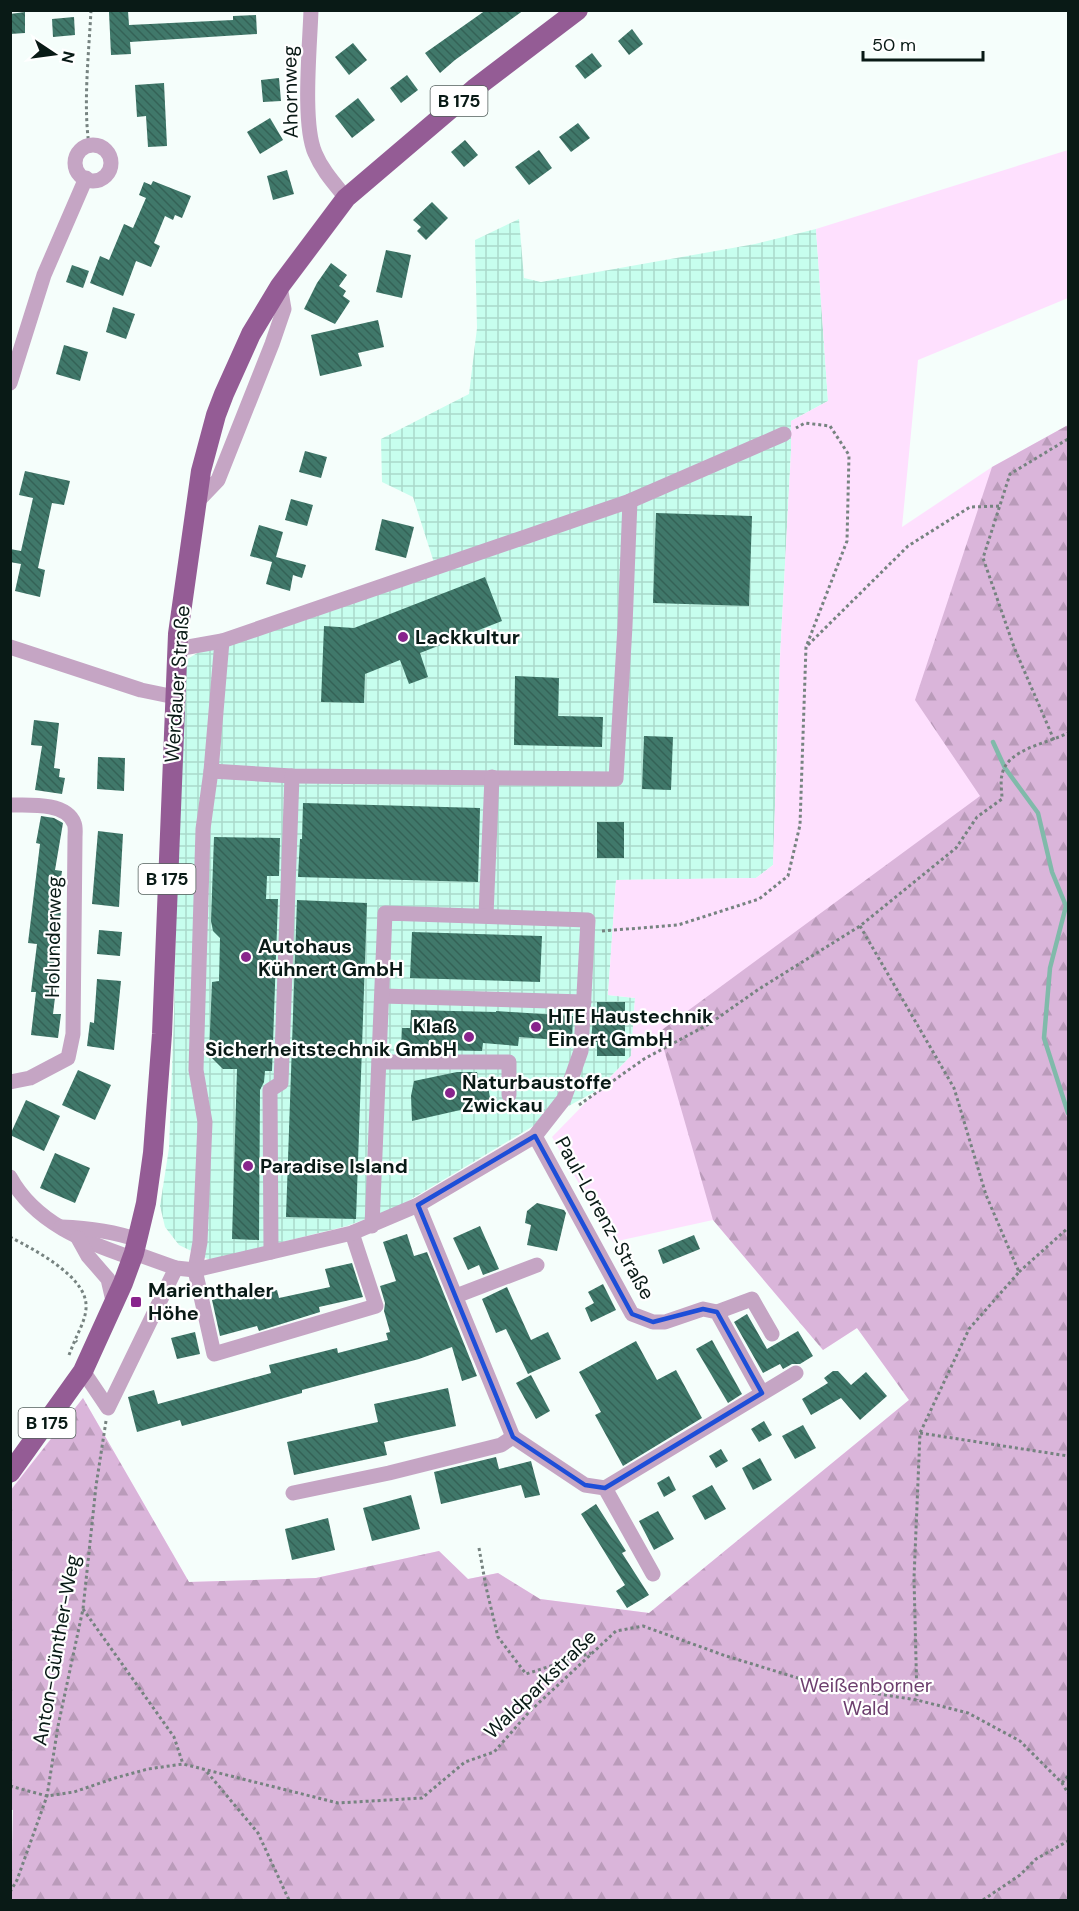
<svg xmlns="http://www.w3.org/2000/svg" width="1079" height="1911" font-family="'DM Sans',sans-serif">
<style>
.industrial{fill:url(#industrial-grid)}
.green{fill:#fee0fe}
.forest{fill:url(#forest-firs)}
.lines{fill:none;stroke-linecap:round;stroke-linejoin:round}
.stream{stroke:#80baaa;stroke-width:4.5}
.building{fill:url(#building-back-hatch)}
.path{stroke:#768380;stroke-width:3;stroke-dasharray:3 3;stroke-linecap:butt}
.minor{stroke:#c5a5c4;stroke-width:15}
.major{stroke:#945c95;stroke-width:20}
.marked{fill:none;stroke:#1d4ed8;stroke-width:4.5;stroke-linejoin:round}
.poi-dot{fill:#88248c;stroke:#fff;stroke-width:2}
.labels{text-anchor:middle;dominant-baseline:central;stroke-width:4.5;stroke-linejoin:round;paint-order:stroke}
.shield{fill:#fff;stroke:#535f5c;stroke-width:1.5}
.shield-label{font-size:18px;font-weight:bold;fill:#091a16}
.street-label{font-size:20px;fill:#091a16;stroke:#fff}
.poi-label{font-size:20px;font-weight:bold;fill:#091a16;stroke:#fff;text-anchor:start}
.park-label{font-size:20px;fill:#6d3f6e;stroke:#fff}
</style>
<defs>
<pattern id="industrial-grid" width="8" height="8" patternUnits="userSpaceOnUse" patternTransform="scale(1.5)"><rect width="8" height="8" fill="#c7feee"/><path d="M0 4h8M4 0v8" fill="none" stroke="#aad9cb"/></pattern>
<pattern id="forest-firs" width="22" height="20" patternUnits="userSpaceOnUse" patternTransform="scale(1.5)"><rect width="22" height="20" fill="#dab5da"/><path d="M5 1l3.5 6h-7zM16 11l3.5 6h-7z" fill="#ba9bba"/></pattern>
<pattern id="building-back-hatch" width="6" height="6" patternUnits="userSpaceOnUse" patternTransform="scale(1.5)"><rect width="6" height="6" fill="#40786a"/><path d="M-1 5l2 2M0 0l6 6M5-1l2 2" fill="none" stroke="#346256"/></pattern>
</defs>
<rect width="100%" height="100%" fill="#f5fefb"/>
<!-- industrial -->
<path class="industrial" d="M519 219 524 278 541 282 755 244 816 229 828 401 791 421V452L780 658 773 865 756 878 616 880 608 995 635 998 631 1056 596 1091 545 1119 398 1207 347 1226 210 1260 179 1245 165 1227 160 1206 169 1148 174 1015 179 777 186 660 202 650 437 572 413 497 382 482 381 439 469 394 477 328 475 240Z"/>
<!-- green -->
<path class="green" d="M1068 150V298L918 360 902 527 992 467 1068 425V1900H11L13 1810 10 1809V1490L83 1398 189 1582 316 1578 439 1551 468 1579 498 1573 540 1599 649 1613 909 1400 857 1328 823 1350 713 1220 613 1242 552 1137 631 1056 635 998 608 995 616 880 756 878 773 865 780 658 791 452V421L828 401 816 229Z"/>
<!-- forest -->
<path class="forest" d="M1068 425V1900H11L13 1810 10 1809 11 1490 83 1398 189 1582 316 1578 439 1551 468 1579 498 1573 540 1599 649 1613 909 1400 857 1328 823 1350 713 1220 659 1032 980 796 915 700 992 467Z"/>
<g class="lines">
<!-- stream -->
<path class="stream" d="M993 742 1005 768 1038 813 1052 872 1066 906 1050 968 1044 1038 1068 1113"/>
</g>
<!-- building -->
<g class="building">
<path d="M486 10H524L455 60 440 73 425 53Z"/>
<path d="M128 11 129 25 233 20V16L256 15 257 34 130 42 131 54 111 55 109 12Z"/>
<path d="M25 12V33L10 34V14Z"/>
<path d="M74 17 75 35 53 37 52 19Z"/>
<path d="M632 29 643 44 629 55 618 41Z"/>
<path d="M353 43 367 60 349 75 335 57Z"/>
<path d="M592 53 602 66 585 79 575 66Z"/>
<path d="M407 75 418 90 401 103 390 88Z"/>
<path d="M279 78 281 101 263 102 261 80Z"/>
<path d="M164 83 167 146 148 147 146 116 137 117 135 85Z"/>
<path d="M358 98 375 120 352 138 335 116Z"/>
<path d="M270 118 283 140 260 154 247 132Z"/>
<path d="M578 123 590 138 571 152 559 137Z"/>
<path d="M465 140 478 155 464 167 451 152Z"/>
<path d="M539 150 552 168 529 185 515 167Z"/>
<path d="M287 170 294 194 273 200 267 176Z"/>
<path d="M153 181 191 196 182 218 175 215 173 220 165 216 154 243 160 246 151 267 136 261 123 296 90 283 100 256 109 260 124 224 133 228 146 198 139 195 144 182 151 185Z"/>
<path d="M432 202 448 218 426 240 417 231 421 227 413 220Z"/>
<path d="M386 250 411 255 402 298 376 292Z"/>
<path d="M331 263 347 275 339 286 346 291 343 296 350 301 335 324 304 309 317 283Z"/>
<path d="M72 265 89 271 83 288 66 282Z"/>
<path d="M113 307 135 314 126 339 106 332Z"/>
<path d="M378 320 384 347 358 353 362 366 320 376 311 335Z"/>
<path d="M64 345 88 352 80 381 56 374Z"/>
<path d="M305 451 327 457 321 478 299 472Z"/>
<path d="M25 471 70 481 64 505 52 503 38 568 45 570 40 597 15 591 21 564 10 562V549L21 551 33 498 19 495Z"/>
<path d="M291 499 313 505 307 526 285 520Z"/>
<path d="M656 513 752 516 749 606 653 603Z"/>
<path d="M382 519 414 527 406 558 375 550Z"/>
<path d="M259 525 283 532 276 557 306 565 302 578 293 575 290 591 266 584 272 562 250 556Z"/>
<path d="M485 577 502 621 420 653 428 677 409 684 400 660 365 674 364 703 321 702 324 626 354 628Z"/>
<path d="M515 676 559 678 558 716 603 717 602 747 514 745Z"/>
<path d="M34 720 59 723 54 768 60 769 59 777 65 778 62 794 35 790 42 746 31 745Z"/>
<path d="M644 736 673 737 671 790 642 789Z"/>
<path d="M98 757 125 758 124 791 97 789Z"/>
<path d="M303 803 480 808 478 882 298 877 300 839H302Z"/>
<path d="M41 816 54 818 63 823 55 870 62 871 56 911 61 912 54 964H59L53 1014H61L58 1038 31 1035 36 992H31L37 944 28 943 40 844 36 843Z"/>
<rect x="597" y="822" width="27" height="36"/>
<path d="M98 831 123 834 119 907 92 904Z"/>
<path d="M214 837 280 838 279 876H267L266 899H278L272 1071H265L264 1082 260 1090 259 1240 232 1239 237 1069H223L209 1055 212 982 219 981 220 938 213 931 211 921Z"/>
<path d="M297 900 367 903 356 1219 286 1217Z"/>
<path d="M99 930 122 932 120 956 97 954Z"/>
<path d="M412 932 542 936 540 982 410 978Z"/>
<path d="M97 979 121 981 114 1050 87 1046 90 1022 94 1023Z"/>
<path d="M597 1002H625V1056H597V1042H591L593 1017H597Z"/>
<path d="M411 1010 496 1012V1011L573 1016 572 1041 519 1037 518 1046 483 1043 482 1051 401 1049 402 1028H410Z"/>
<path d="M78 1070 111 1085 95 1120 62 1105Z"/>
<path d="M457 1072H477L481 1090 488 1087 491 1103 412 1121 411 1096 414 1081Z"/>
<path d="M26 1100 60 1116 44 1151 10 1135Z"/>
<path d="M55 1153 90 1168 75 1203 40 1188Z"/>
<path d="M537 1203 564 1210 566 1213 557 1251 527 1245 531 1225 525 1223 527 1211Z"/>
<path d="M480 1226 499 1269 483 1275 479 1265 468 1270 453 1238Z"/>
<path d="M407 1234 414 1256 427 1252 477 1376 462 1381 452 1347 419 1359 302 1390V1393L182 1426 180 1420 137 1432 128 1397 154 1390 158 1404 271 1373 269 1365 337 1348 338 1353 388 1340 386 1333 390 1332 384 1311 385 1303 380 1286 396 1281 383 1242Z"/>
<path d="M694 1235 700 1249 663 1264 658 1250Z"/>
<path d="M352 1263 363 1297 319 1307 320 1312 259 1331 257 1326 220 1336 212 1300 237 1293 239 1300 277 1290 279 1298 330 1287 325 1269Z"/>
<path d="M603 1284 616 1310 591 1322 585 1308 594 1303 588 1292Z"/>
<path d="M507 1287 531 1340 548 1332 561 1359 528 1374 506 1329 496 1333 482 1299Z"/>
<path d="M747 1314 767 1349 798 1331 813 1356 800 1364H792L783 1369 780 1364 763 1373 734 1322Z"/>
<path d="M195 1332 200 1354 177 1359 171 1338Z"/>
<path d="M712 1340 742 1394 728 1403 696 1349Z"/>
<path d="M636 1341 657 1380 676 1370 702 1418 623 1466 595 1415 601 1412 579 1372Z"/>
<path d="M833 1371H838L851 1385 866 1372 887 1396 860 1420 841 1398 811 1415 802 1399 828 1383 824 1378Z"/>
<path d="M531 1375 550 1411 536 1419 516 1383Z"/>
<path d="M448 1388 456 1426 384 1442 387 1455 294 1475 287 1442 378 1422 374 1404Z"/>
<path d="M764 1421 772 1435 759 1442 751 1429Z"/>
<path d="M803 1425 816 1448 795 1459 782 1436Z"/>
<path d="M721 1449 728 1461 716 1468 709 1456Z"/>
<path d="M496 1457 499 1469 531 1461 540 1495 525 1498 521 1485 441 1504 434 1472Z"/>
<path d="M760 1458 772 1480 753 1490 742 1468Z"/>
<path d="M669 1476 676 1490 664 1497 657 1483Z"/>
<path d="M712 1485 726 1509 705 1520 692 1496Z"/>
<path d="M411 1495 420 1529 372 1541 363 1508Z"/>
<path d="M596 1504 626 1551 622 1553 649 1595 627 1608 616 1591 625 1585 581 1514Z"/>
<path d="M658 1511 674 1539 654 1550 639 1521Z"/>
<path d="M328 1518 335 1550 292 1560 285 1529Z"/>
</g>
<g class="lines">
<!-- path -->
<g class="path">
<path d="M89 145C83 104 89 52 91 10"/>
<path d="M808 645 908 546 970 507 1000 506"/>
<path d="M1054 740 1014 647 983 558 1010 474 1068 439"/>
<path d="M860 926 954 1088 986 1195 1019 1272 969 1329 920 1433 914 1578 917 1700"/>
<path d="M602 931 678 925 759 899 788 876 800 825 806 647 847 541 849 455 830 426 805 423 796 428"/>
<path d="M579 1105 644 1059 709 1024 759 989 860 926 956 848 977 817 1002 799C1002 791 1000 782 1002 775 1006 749 1049 743 1068 733"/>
<path d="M10 1237C33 1249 84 1275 86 1304 87 1316 80 1329 75 1340L77 1342"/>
<path d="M1019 1272 1068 1228"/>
<path d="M69 1355 75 1340"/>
<path d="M920 1433 1068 1456"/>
<path d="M479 1548 486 1587 498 1637 526 1674 591 1653"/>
<path d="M83 1609 174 1737 183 1764"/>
<path d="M207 1772 258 1833 289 1900"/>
<path d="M1062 1783 1068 1776"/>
<path d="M10 1786 47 1796 74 1792 115 1778 148 1769 183 1764 338 1803 422 1798 465 1762 494 1752 530 1711 616 1631 643 1626 726 1656 821 1685 917 1700 968 1713 1020 1741 1062 1783 1068 1793"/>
<path d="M10 1892 17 1880 47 1796 58 1726 83 1609 96 1486 106 1421"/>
<path d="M983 1900 1020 1875 1036 1859 1068 1841"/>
</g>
<!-- minor -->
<g class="minor">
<path d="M311 10C310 44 302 124 315 153 322 170 334 183 346 198"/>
<circle cx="93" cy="163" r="18"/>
<path d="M10 383 44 275 86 178"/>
<path d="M630 501 784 434"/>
<path d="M196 503 218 480 272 344 284 309 280 286"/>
<path d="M222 641 211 771 203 829 196 1070 205 1122 200 1242 195 1270 214 1354 376 1306 352 1233"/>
<path d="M10 647 141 690 175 697"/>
<path d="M177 649 222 641 630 501 625 626 616 779 292 776 211 771"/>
<path d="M10 805C29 805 66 802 74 823 76 827 75 833 75 838L73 1034 68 1058 30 1078 10 1082"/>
<path d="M486 915 492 777"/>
<path d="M382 996 584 1002"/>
<path d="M379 1062H509V1095"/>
<path d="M535 1136 632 1314 653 1322H665L703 1309 717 1312 762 1393"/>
<path d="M10 1177C35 1223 85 1242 132 1258"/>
<path d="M418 1205 513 1437 585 1485 605 1488 796 1373"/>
<path d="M61 1227C87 1228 113 1231 138 1240"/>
<path d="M78 1238 88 1256 108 1279 114 1305"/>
<path d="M271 1252 270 1090 281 1083 292 776"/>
<path d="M134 1253 176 1268 195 1270 352 1233 418 1205 535 1136 564 1099 581 1051 588 920 385 913 372 1226"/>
<path d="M456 1296 537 1265"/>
<path d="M717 1312 752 1299 772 1334"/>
<path d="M83 1371 108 1408 176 1268"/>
<path d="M605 1488 653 1574"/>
<path d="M293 1493 389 1473 501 1445 513 1437"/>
</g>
<!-- major -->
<path class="major" d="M10 1473 83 1371 123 1283 134 1253 146 1203 153 1153 162 1034 178 634 201 471 216 415 224 394 251 334 280 286 346 198 474 89 578 10"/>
</g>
<!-- marked area -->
<path class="marked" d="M535 1136 632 1314 653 1322 703 1309 717 1312 762 1393 605 1488 585 1485 513 1437 418 1205Z"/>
<!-- markers -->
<g class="poi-dot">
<circle cx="403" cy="637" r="6"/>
<circle cx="246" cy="957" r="6"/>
<circle cx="536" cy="1027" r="6"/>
<circle cx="469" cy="1037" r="6"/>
<circle cx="450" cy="1093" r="6"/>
<circle cx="248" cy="1166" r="6"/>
<rect x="130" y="1296" width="12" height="12" rx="3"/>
</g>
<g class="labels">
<!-- shield labels -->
<g class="shield">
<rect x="430.5" y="86" width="57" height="30" rx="4.5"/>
<rect x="138.5" y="864" width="57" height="30" rx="4.5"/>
<rect x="18.5" y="1408" width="57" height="30" rx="4.5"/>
</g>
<g class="shield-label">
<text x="459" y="101">B 175</text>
<text x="167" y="879">B 175</text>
<text x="47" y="1423">B 175</text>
</g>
<!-- street labels -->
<g class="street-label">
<text transform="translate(290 92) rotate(-91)">Ahornweg</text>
<text transform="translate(177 684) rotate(-86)">Werdauer Straße</text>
<text transform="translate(53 937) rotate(-89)">Holunderweg</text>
<text transform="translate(605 1218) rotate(61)">Paul-Lorenz-Straße</text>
<text transform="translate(56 1650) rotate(-80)">Anton-Günther-Weg</text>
<text transform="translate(540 1684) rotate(-44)">Waldparkstraße</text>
</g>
<!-- poi labels -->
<g class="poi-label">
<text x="415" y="637">Lackkultur</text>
<text x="258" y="946">Autohaus<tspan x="258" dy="23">Kühnert GmbH</tspan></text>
<text x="548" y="1016">HTE Haustechnik<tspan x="548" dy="23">Einert GmbH</tspan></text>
<text x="457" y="1026" text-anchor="end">Klaß<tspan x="457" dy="23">Sicherheitstechnik GmbH</tspan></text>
<text x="462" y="1082">Naturbaustoffe<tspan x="462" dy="23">Zwickau</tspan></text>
<text x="260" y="1166">Paradise Island</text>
<text x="148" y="1290">Marienthaler<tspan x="148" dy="23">Höhe</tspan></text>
</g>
<!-- park labels -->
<g class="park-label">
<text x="866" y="1685">Weißenborner<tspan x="866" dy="23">Wald</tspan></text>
</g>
</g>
<!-- border -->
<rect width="1079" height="1911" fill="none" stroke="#091a16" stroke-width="24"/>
<!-- north arrow -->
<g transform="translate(54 54) rotate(103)" stroke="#ffffff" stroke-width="4.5" paint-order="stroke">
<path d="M0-4.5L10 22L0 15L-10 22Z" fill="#091a16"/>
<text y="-9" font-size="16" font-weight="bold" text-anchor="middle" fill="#091a16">N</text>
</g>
<!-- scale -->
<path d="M863 51v9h120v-9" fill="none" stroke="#091a16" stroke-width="3"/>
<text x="872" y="51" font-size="18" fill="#091a16" stroke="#ffffff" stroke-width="4.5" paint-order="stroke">50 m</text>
</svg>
